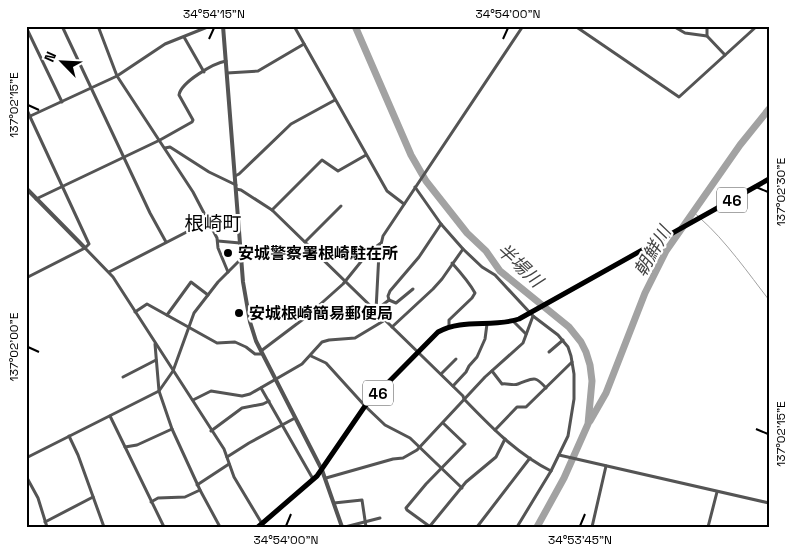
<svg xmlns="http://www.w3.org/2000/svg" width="795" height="553" font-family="'Space Grotesk','Noto Sans JP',sans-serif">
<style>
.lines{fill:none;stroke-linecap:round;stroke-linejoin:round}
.stream{stroke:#a2a2a2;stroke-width:1}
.river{stroke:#a2a2a2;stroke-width:7}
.minor{stroke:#545454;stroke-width:3}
.tertiary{stroke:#545454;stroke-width:4}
.primary{stroke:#000;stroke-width:5}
.ticks{fill:none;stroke:#000;stroke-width:2}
.poi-dot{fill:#000;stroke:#fff;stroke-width:2}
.labels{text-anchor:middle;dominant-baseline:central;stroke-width:4.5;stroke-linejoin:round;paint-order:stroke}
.shield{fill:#fff;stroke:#4c4c4c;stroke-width:1}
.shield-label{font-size:15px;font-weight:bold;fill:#000}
.poi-label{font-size:16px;font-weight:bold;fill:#000;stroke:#fff;text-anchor:start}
.water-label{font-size:18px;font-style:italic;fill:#434343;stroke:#fff}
.quarter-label{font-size:19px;fill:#000;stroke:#fff}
.neatline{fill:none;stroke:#000;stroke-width:2}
.ticks-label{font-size:12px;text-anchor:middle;fill:#000}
</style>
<rect width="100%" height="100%" fill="#fff"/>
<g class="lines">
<!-- stream -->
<g class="stream">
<path d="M693 212 698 216"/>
<path d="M701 219C725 240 749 274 769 300"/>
</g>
<!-- river -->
<g class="river">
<path d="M355 26 411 155 426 181 467 233 486 251 500 271 569 327 581 342 586 352 590 365 592 381 588 424 564 478 537 527"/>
<path d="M590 421 606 393 645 293 666 251 740 145 769 109"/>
</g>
<!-- minor -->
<g class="minor">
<path d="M62 26 150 213 166 242"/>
<path d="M98 26 117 76 193 192 217 238 218 248 228 272"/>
<path d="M294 26 387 191 404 204"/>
<path d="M575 26 679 97 757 26"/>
<path d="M673 26 685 33 707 36 725 55"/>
<path d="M26 27 62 102"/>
<path d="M707 36V26"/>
<path d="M184 37 204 72"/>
<path d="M227 73 258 71 304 44"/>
<path d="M26 108 89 244 85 248 26 278"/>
<path d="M26 118 117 76 165 44 210 26"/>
<path d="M165 148 170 147 209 172 236 185"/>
<path d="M235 176 239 174 291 124 335 100"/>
<path d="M415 187 441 224 463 249 482 267 495 275 533 316 558 335 568 347 571 356 574 374V399L568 436 551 471 517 527"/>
<path d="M236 189 241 190 272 210 463 396 464 399C490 426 517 454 551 471"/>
<path d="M36 199 160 140 192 122 193 120 179 95C181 82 214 63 226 61"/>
<path d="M272 210 322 160 338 171 366 155"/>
<path d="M218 241 240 243"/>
<path d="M305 242 341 206"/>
<path d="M85 248 113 277 224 449 234 477 264 527"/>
<path d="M109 272 208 221"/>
<path d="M389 300 396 303 413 289"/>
<path d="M376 310 379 253 383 236 523 26"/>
<path d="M376 310 389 300 388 296 390 291 419 257 441 224"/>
<path d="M135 312 147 304 217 343 235 342 246 347 255 354H262"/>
<path d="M167 315 191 282 208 295"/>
<path d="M513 321 526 334"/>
<path d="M392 327 433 289 442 279 463 249"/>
<path d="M449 327V320L472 298 475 293C469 282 461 273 452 263"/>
<path d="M155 344 159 391 172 429 200 490 220 527"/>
<path d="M261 351 306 317 343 284 368 253 381 243"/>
<path d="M549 352 563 340"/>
<path d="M311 356 326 363 365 406 385 425 410 438 462 488"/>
<path d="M492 371 502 384C507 383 513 386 518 384 533 379 534 374 546 388"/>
<path d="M441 374 456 359"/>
<path d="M123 377 156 360"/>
<path d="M453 386 466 372 469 366 477 357 485 339 487 324"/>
<path d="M261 388 313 479"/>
<path d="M193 400 211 391 242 396 250 394 302 364 322 342 329 340 355 338 385 320"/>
<path d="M110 416 164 527"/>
<path d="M495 430 517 407H526L572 362"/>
<path d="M211 431 242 408 263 404 269 401"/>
<path d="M69 436 78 455 104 527"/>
<path d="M125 447 137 445 172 429"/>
<path d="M559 455 769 503"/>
<path d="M227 457 249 443 295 418"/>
<path d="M26 458 159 391 173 371 194 313 218 282 242 258"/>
<path d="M26 476 38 498 47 527"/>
<path d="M326 478 393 459 403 458 417 450 485 377 523 343 533 316"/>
<path d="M197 485 229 464"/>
<path d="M151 502 158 498 185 497 200 490"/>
<path d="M334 503 362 500 366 527"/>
<path d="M45 522 93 497"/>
<path d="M429 526 407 510 406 508 426 484 465 444 443 423"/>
<path d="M430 526 466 482 496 457 505 439"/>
<path d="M345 527 380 518"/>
<path d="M477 527 530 458"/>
<path d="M592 527 606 466"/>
<path d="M708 527 717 492"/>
</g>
<!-- tertiary -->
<g class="tertiary">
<path d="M223 26 243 282 250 322 256 341 322 470 342 527"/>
<path d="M26 188 85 248"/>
</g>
<!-- primary -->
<path class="primary" d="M258 527 317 476 365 406 438 332C463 318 492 328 519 319L769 179"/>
</g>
<!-- ticks -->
<path class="ticks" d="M209 39 214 28M503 39 508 28M28 105 39 110M756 187 768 192M28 347 39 352M756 429 768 434M286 526 291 514M580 526 585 514"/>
<!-- markers -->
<g class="poi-dot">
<circle cx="228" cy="253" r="5"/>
<circle cx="239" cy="313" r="5"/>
</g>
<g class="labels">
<!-- shield labels -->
<g class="shield">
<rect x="717" y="187.5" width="30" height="25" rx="4"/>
<rect x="363" y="380.5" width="30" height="25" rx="4"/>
</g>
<g class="shield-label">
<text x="732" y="200">46</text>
<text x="378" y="393">46</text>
</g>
<!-- poi labels -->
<g class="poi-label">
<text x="238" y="253">安城警察署根崎駐在所</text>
<text x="249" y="313">安城根崎簡易郵便局</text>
</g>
<!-- water labels -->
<g class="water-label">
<text transform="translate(652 251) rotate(-60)">朝鮮川</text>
<text transform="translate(520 265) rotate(43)">半場川</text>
</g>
<!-- quarter labels -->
<g class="quarter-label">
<text x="213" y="223">根崎町</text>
</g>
</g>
<!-- border -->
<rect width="795" height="553" fill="none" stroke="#ffffff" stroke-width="55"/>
<!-- north arrow -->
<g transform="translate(62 62) rotate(294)" stroke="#ffffff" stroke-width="4" paint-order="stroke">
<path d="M0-4L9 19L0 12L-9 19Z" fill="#000000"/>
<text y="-8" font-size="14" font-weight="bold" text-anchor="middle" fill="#000000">N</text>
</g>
<rect x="28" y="28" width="740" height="498" class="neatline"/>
<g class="ticks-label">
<text x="214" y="18">34°54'15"N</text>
<text x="508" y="18">34°54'00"N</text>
<text transform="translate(14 105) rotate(-90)" y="4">137°02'15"E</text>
<text transform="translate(781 192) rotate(-90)" y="4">137°02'30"E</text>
<text transform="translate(14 347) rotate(-90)" y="4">137°02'00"E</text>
<text transform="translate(781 434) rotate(-90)" y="4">137°02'15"E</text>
<text x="286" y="544">34°54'00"N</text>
<text x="580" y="544">34°53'45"N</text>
</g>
</svg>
